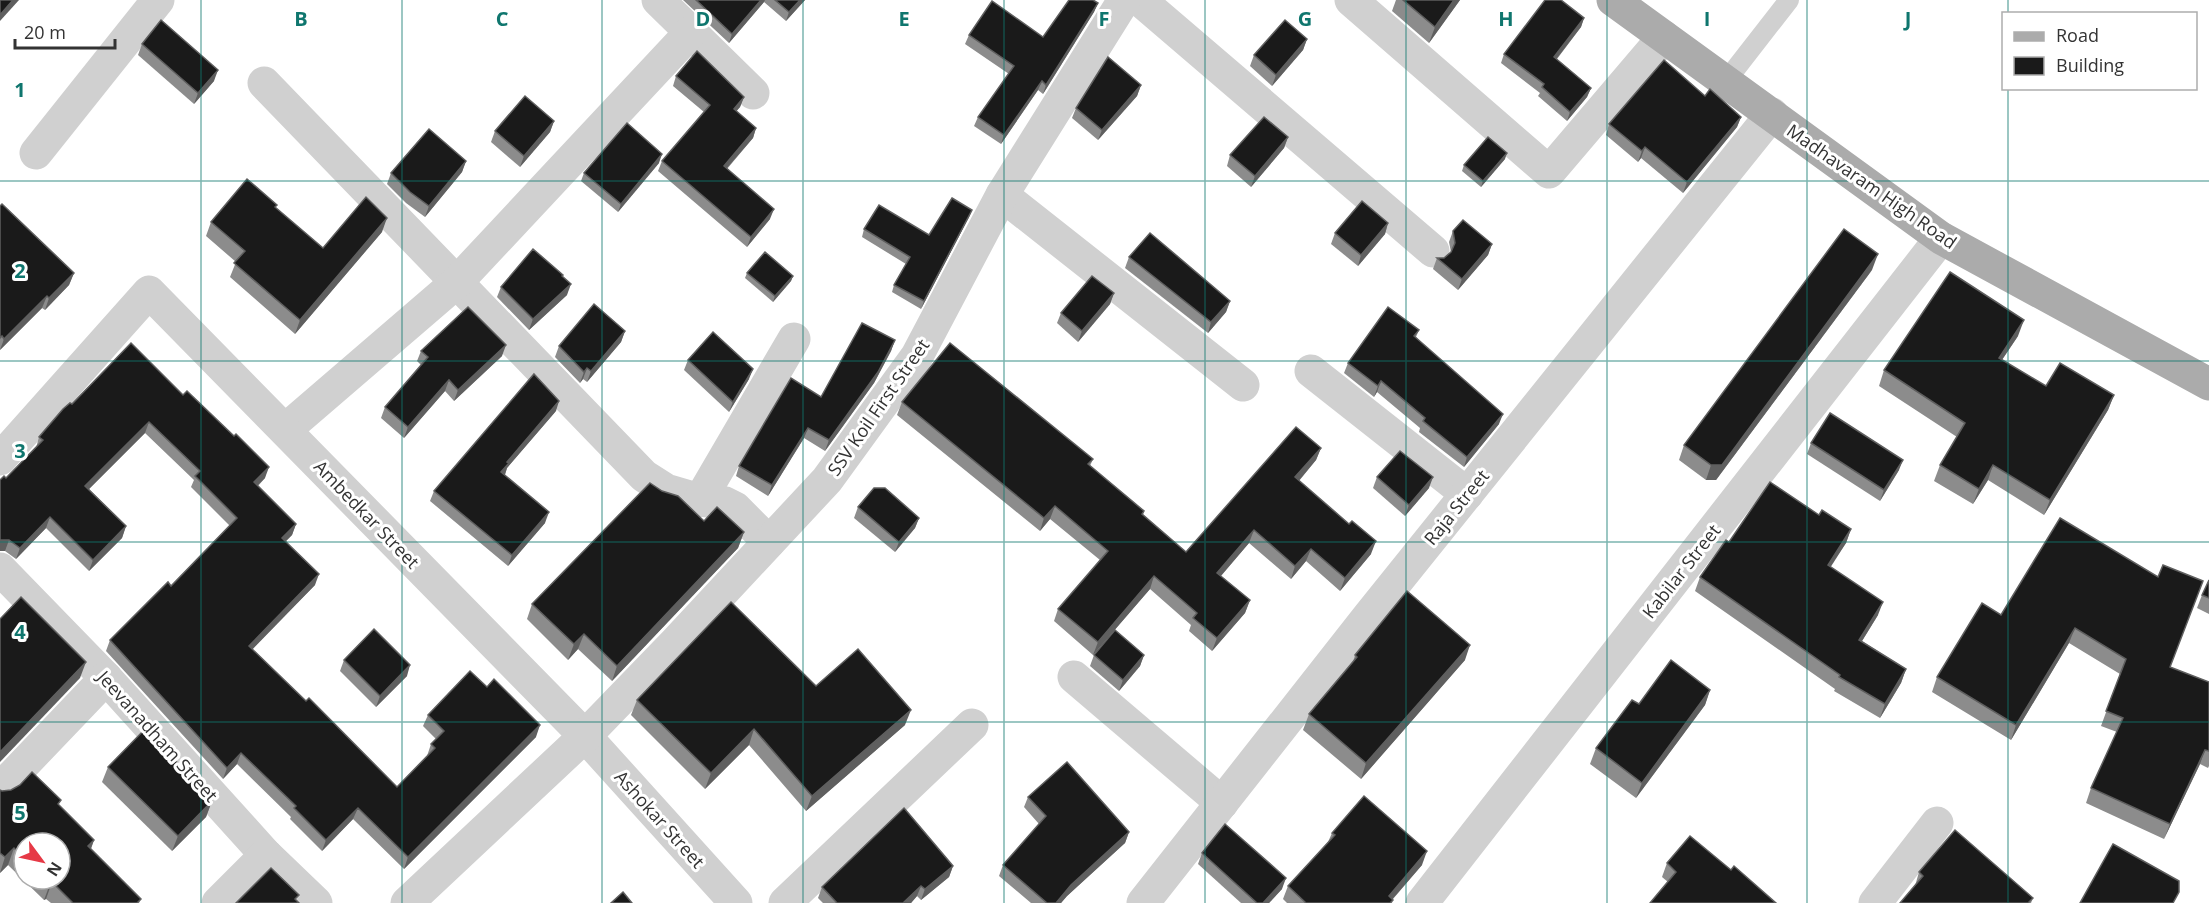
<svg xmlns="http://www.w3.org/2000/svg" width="2209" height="903" font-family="'Open Sans',sans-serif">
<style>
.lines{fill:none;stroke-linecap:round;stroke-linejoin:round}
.lane{stroke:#d0d0d0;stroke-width:20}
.street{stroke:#d0d0d0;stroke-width:33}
.primary{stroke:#ababab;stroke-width:33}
.wall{fill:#8c8c8c;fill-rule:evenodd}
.shaded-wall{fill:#5f5f5f}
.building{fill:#1a1a1a;stroke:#5f5f5f;stroke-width:1.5}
.grid{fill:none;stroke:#0f766e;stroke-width:1.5;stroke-opacity:0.55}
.labels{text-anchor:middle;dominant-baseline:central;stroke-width:6;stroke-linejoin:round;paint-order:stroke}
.street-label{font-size:18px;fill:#333;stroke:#fff}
.grid-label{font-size:20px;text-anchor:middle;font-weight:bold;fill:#0f766e;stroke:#fff;stroke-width:6;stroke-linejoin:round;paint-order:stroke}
</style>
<rect width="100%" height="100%" fill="#fff"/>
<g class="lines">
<!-- lane -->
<path class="lane" d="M1726 81 1789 0"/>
<!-- street -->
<g class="street">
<path d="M658 0 753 93"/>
<path d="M1140 0 1433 251"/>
<path d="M1351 0 1549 172 1664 37"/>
<path d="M264 83 644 476 666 490 700 500 725 503 735 508 769 542"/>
<path d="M36 153 158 0"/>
<path d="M1002 195 1243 385"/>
<path d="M1311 371 1467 494"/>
<path d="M285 430 457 282 690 33"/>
<path d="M0 459 149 292 585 736 736 903"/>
<path d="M700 500 794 339"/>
<path d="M0 569 106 678 266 855 316 903"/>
<path d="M1074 677 1222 803"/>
<path d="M0 789 106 678"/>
<path d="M218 903 266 855"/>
<path d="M407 903 585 736 675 643 827 480 917 356 1002 195 1124 0"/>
<path d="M785 903 972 725"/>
<path d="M1143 903 1368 617 1772 114"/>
<path d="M1422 903 1941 238"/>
<path d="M1875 903 1937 823"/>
</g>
<!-- primary -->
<path class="primary" d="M1613 0 1941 238 2209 384"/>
</g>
<!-- wall -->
<g class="wall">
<path d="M683 0H805L786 21 764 2 729 43Z"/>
<path d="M1396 0H1460L1429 43 1392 11Z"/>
<path d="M1098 3 1094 12 1043 94 1038 90 1001 144 974 126 978 117 1009 74 965 44 969 35 1043 37Z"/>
<path d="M1584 18 1581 27 1557 59 1591 88 1587 97 1567 121 1538 96 1540 93 1501 63 1504 54Z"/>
<path d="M1307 39 1303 50 1272 86 1250 66 1254 55Z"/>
<path d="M142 44 214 81 194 104 138 55Z"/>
<path d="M676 76 744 97 740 107 736 111 756 128 753 138 727 169 770 219 747 247 658 171 662 161 704 112 673 86Z"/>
<path d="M1141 85 1137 96 1098 140 1072 118 1076 108Z"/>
<path d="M1741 117 1737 127 1683 193 1641 158 1638 162 1606 135 1609 124Z"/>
<path d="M554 121 550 132 520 167 491 142 495 131Z"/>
<path d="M1288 137 1284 148 1251 187 1227 166 1230 155Z"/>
<path d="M1505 159 1481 187 1462 171 1464 165Z"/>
<path d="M466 161 462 172 425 217 406 203 387 184 391 173Z"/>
<path d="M659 163 618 212 581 181 584 173Z"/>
<path d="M0 206 74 273 69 285 45 310 42 308 0 350Z"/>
<path d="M276 208 323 248 382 232 295 334 230 277 236 262 206 236 211 222Z"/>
<path d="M972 210 969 217 921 309 892 292 894 285 906 264 862 237 864 229 929 235Z"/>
<path d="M1388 223 1385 234 1358 266 1331 244 1335 233Z"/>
<path d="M1453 231 1492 244 1488 255 1458 290 1433 269 1437 258H1444L1451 252 1449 242Z"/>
<path d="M1129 257 1230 301 1226 312 1208 333 1125 268Z"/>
<path d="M1872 270 1716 480H1706L1679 460 1684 445Z"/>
<path d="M747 273 793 276 791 281 773 302 745 278Z"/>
<path d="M563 275 562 276 567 295 529 330 497 297 501 287Z"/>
<path d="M1114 293 1110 304 1078 342 1057 323 1061 313Z"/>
<path d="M1419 330 1416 337 1499 424 1464 467 1419 432 1420 428 1377 392 1374 397 1344 373 1348 363Z"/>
<path d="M625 331 621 342 587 382 583 379 580 383 555 357 559 346Z"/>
<path d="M2018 336 2002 360 2046 386 2114 395 2108 410 2044 515 1988 480 1973 504 1934 481 1940 465 1957 437 1879 386 1884 370Z"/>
<path d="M895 340 891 351 874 383 825 451 804 438 768 496 736 476 739 466 821 397Z"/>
<path d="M131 343 265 478 258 486 296 524 292 535 286 541 315 585 252 649 306 701 397 787 427 756 431 744 436 739 423 726 428 715 536 737 404 869 353 819 322 851 290 819 291 817 237 764 223 779 106 651 110 640 171 586 230 526 191 487 194 480 145 433 89 489 126 526 122 538 89 571 46 528 16 559 5 551H0V480L6 478 36 448 39 437Z"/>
<path d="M421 351 502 356 454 401 445 391 404 438 381 418 385 407 421 365 417 361Z"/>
<path d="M688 360 749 379 729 412 684 370Z"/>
<path d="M902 402 1093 459 1090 466 1144 511 1143 515 1186 552 1321 448 1316 460 1299 481 1371 554 1340 591 1306 561 1291 579 1249 543 1221 576 1250 600 1245 613 1212 651 1189 631 1191 625 1150 589 1093 655 1054 621 1058 609 1100 560 1050 519 1040 531 897 415Z"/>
<path d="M556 411 507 468 505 475 545 523 508 566 430 501 434 491Z"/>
<path d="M1811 443 1899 470 1880 501 1807 454Z"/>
<path d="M1377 477 1429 488 1405 516 1373 488Z"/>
<path d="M858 507 919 518 915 528 895 552 854 518Z"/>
<path d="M1819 515 1851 529 1846 543 1830 566 1878 615 1862 641 1906 669 1901 683 1880 718 1834 691 1835 689 1695 591 1700 577 1729 542Z"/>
<path d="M2060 518 2170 667 2209 682V766L2208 768 2200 764 2164 839 2086 803 2091 788 2117 732 2101 726 2120 674 2069 643 2011 740 1932 692 1937 677 2001 615Z"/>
<path d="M704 521 744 532 738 548 612 681 578 649 568 660 527 619 532 604Z"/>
<path d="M2209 580V614L2197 608 2202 595Z"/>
<path d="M1094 655H1144L1140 666 1119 691 1090 666Z"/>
<path d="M1355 655 1465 660 1361 779 1303 730 1309 714 1353 662Z"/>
<path d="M344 660 407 676 376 707 340 671Z"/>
<path d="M816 686 905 725 806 811 749 745 705 789 631 715 637 700Z"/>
<path d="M1710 690 1705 705 1636 798 1590 764 1596 748 1639 704Z"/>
<path d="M108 767 212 801 206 817 172 851 102 782Z"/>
<path d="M20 785 59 805 94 840 91 849 141 899 139 903H51L46 899 44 900 8 865 0 873V790L2 791 11 790ZM24 843 60 879H24Z"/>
<path d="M1028 797 1129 832 1125 843 1067 896 1061 903H1031L999 876 1003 865 1039 824 1024 807Z"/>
<path d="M1332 833 1422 865 1393 899 1392 903H1287L1283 899 1288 886 1328 842Z"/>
<path d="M1202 853 1282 889 1269 903H1241L1198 864Z"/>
<path d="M1667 863 1731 870 1668 882 1662 877Z"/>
<path d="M953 866 949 877 921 900 917 896 911 903H823L818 898 822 887Z"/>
<path d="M1919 872 2033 898 2031 903H1900L1915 886Z"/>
</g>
<!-- shaded-wall -->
<g class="shaded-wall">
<path d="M13 0H19L0 21V15Z"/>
<path d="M761 0H765L764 2 729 43 732 34Z"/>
<path d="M800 0H805L786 21 789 12Z"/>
<path d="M1454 0H1460L1429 43 1435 27Z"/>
<path d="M1098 3 1094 12 1043 94 1046 85Z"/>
<path d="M1584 18 1581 27 1551 66 1554 57Z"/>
<path d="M1307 39 1303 50 1272 86 1276 75Z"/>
<path d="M218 70 214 81 194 104 198 93Z"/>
<path d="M1042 81 1038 90 1001 144 1004 135Z"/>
<path d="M1141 85 1137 96 1098 140 1102 130Z"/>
<path d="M1591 88 1587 97 1567 121 1570 112Z"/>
<path d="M744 97 740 107 730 119 734 109Z"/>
<path d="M1741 117 1737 127 1683 193 1687 182Z"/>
<path d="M554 121 550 132 520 167 524 156Z"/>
<path d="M756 128 753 138 720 176 724 166Z"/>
<path d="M1288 137 1284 148 1251 187 1255 176Z"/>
<path d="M1645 147 1641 158 1638 162 1642 151Z"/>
<path d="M1507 153 1505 159 1481 187 1483 181Z"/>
<path d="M662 154 659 163 618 212 621 204Z"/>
<path d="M466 161 462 172 425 217 429 206Z"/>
<path d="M774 209 770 219 747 247 751 237Z"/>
<path d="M972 210 969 217 921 309 924 301Z"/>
<path d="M387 218 382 232 295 334 300 320Z"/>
<path d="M1388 223 1385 234 1358 266 1361 255Z"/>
<path d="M1492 244 1488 255 1458 290 1462 279Z"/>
<path d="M1878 254 1872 270 1716 480H1706L1711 465Z"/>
<path d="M74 273 69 285 45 310 49 298Z"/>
<path d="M793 276 791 281 773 302 775 296Z"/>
<path d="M571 284 567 295 529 330 533 319Z"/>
<path d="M1114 293 1110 304 1078 342 1082 331Z"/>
<path d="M47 296 42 308 0 350 4 339Z"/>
<path d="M1230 301 1226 312 1208 333 1211 322Z"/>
<path d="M2024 320 2018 336 1993 373 1999 358Z"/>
<path d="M625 331 621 342 587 382 591 371Z"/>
<path d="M895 340 891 351 874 383 825 451 829 440Z"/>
<path d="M506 345 502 356 454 401 458 390Z"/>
<path d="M587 368 583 379 580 383 584 372Z"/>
<path d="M753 369 749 379 729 412 733 402Z"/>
<path d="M449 380 445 391 404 438 408 427Z"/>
<path d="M1381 381 1377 392 1374 397 1378 386Z"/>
<path d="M2114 395 2108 410 2044 515 2050 500Z"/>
<path d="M559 401 556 411 507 468 505 474 498 483 501 472 507 462Z"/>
<path d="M1503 414 1499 424 1464 467 1467 457Z"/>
<path d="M149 422 145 433 81 497 85 486Z"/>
<path d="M808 428 804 438 768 496 772 485Z"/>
<path d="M1321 448 1316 460 1291 490 1295 477Z"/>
<path d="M1903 460 1899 470 1880 501 1884 490Z"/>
<path d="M1993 465 1988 480 1973 504 1979 489Z"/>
<path d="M269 467 265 478 250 493 254 482Z"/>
<path d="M1433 477 1429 488 1405 516 1409 505Z"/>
<path d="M1055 506 1050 519 1040 531 1044 518Z"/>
<path d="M549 512 545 523 508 566 512 555Z"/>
<path d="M50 517 46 528 16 559 20 548Z"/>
<path d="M919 518 915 528 895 552 899 542Z"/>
<path d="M296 524 292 535 278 549 282 538Z"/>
<path d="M126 526 122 538 89 571 93 560Z"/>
<path d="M1851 529 1846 543 1823 579 1828 565Z"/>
<path d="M1254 530 1249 543 1213 585 1217 573Z"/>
<path d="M744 532 738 548 612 681 617 666Z"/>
<path d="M0 540H9L5 551H0Z"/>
<path d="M1376 541 1371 554 1340 591 1345 578Z"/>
<path d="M1311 549 1306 561 1291 579 1295 566Z"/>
<path d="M319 574 315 585 245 657 249 646Z"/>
<path d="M1154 576 1150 589 1093 655 1098 642Z"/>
<path d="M1250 600 1245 613 1212 651 1217 638Z"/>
<path d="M1883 602 1878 615 1854 654 1859 640Z"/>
<path d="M2075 628 2069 643 2011 740 2016 725Z"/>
<path d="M584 634 578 649 568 660 574 644Z"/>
<path d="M1470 645 1465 660 1361 779 1366 763Z"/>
<path d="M1144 655 1140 666 1119 691 1123 680Z"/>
<path d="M86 662 80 678 0 762V752Z"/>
<path d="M410 665 407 676 376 707 380 696Z"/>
<path d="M1906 669 1901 683 1880 718 1885 704Z"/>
<path d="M1710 690 1705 705 1636 798 1642 783Z"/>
<path d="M911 710 905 725 806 811 812 796Z"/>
<path d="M540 725 536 737 404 869 408 857Z"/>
<path d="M754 729 749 745 705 789 711 773Z"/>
<path d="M2205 750 2200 764 2164 839 2170 824Z"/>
<path d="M241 753 237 764 223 779 227 768Z"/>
<path d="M212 801 206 817 172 851 178 836Z"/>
<path d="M358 808 353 819 322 851 326 840Z"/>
<path d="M1129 832 1125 843 1067 896 1061 903H1056L1071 885Z"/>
<path d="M94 840 88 856V846Z"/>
<path d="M14 848 8 865 0 873 5 857Z"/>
<path d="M1427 851 1422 865 1389 903V896Z"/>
<path d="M953 866 949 877 921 900 925 889Z"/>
<path d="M1286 878 1282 889 1269 903H1263Z"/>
<path d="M52 882 46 899 44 900 50 884Z"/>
<path d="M921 886 917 896 911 903H903Z"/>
</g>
<!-- building -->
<g class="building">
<path d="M0 0H13L0 15Z"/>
<path d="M696 0H761L732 34Z"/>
<path d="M775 0H800L789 12Z"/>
<path d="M1069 0H1093L1098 3 1046 85 1042 81 1004 135 978 117 1014 66 969 35 992 1 1043 37Z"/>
<path d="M1403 0H1454L1435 27Z"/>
<path d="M1545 0H1561L1584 18 1554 57 1591 88 1570 112 1542 87 1544 84 1504 54Z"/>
<path d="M161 20 218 70 198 93 142 44Z"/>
<path d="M1285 20 1307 39 1276 75 1254 55Z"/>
<path d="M697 51 744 97 734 109 756 128 724 166 774 209 751 237 662 161 710 105 676 76Z"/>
<path d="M1108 57 1141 85 1102 130 1076 108Z"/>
<path d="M1664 60 1705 96 1710 89 1741 117 1687 182 1645 147 1642 151 1609 124Z"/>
<path d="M525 96 554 121 524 156 495 131Z"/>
<path d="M1264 117 1288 137 1255 176 1230 155Z"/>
<path d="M627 123 662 154 621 204 584 173Z"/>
<path d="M429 129 466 161 429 206 410 192 391 173Z"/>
<path d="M1488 137 1507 153 1483 181 1464 165Z"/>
<path d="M247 179 277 205 275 207 323 248 366 197 387 218 300 320 234 263 245 251 211 222Z"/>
<path d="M952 198 972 210 924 301 894 285 910 257 864 229 879 205 929 235Z"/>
<path d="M1362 201 1388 223 1361 255 1335 233Z"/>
<path d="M2 204 74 273 49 298 47 296 4 339 2 336 0 338V206Z"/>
<path d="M1463 220 1492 244 1462 279 1437 258H1444L1451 252 1455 243 1453 231Z"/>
<path d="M1844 229 1878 254 1722 465H1711L1684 445Z"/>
<path d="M1150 233 1230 301 1211 322 1129 257Z"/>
<path d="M533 249 563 275 562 276 571 284 533 319 501 287Z"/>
<path d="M765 252 793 276 775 296 747 273Z"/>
<path d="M1950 272 2024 320 1999 358 2046 386 2060 363 2114 395 2050 500 1993 465 1979 489 1940 465 1965 423 1884 370Z"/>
<path d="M1092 276 1114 293 1082 331 1061 313Z"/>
<path d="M594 304 625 331 591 371 587 368 584 372 559 346Z"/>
<path d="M468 307 506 345 458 390 449 380 408 427 385 407 428 357 421 351Z"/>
<path d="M1388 307 1419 330 1414 336 1503 414 1467 457 1423 421 1425 418 1381 381 1378 386 1348 363Z"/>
<path d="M862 323 895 340 878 372 829 440 808 428 772 485 739 466 791 378 821 397Z"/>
<path d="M713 332 753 369 733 402 688 360Z"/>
<path d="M131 343 183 395 187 391 234 436 236 434 269 467 254 482 296 524 282 538 319 574 249 646 306 701 309 698 397 787 435 748 431 744 444 731 428 715 470 671 487 687 494 679 540 725 408 857 358 808 326 840 294 808 296 806 241 753 227 768 110 640 168 582 171 586 237 518 195 476 200 471 149 422 85 486 126 526 93 560 50 517 20 548 9 540H0V480L4 476 6 478 43 440 39 437 63 409 70 403 72 404Z"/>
<path d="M950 343 1093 459 1088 464 1144 511 1142 514 1186 552 1296 427 1321 448 1295 477 1349 524 1352 521 1376 541 1345 578 1311 549 1295 566 1254 530 1217 573 1250 600 1217 638 1193 618 1197 613 1154 576 1098 642 1058 609 1108 551 1055 506 1044 518 902 402Z"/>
<path d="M534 374 559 401 507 462 509 463 501 472 549 512 512 555 434 491Z"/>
<path d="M1830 413 1903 460 1884 490 1811 443Z"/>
<path d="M1400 451 1433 477 1409 505 1377 477Z"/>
<path d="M1770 482 1819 515 1822 510 1851 529 1828 565 1883 602 1859 640 1906 669 1885 704 1839 677 1840 675 1700 577 1726 540 1729 542Z"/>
<path d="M650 483 662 491 678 496 704 521 717 507 744 532 617 666 584 634 574 644 532 604Z"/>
<path d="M874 488H885L919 518 899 542 858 507Z"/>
<path d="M2060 518 2158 577 2163 565 2203 581 2170 667 2209 682V751L2205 750 2170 824 2091 788 2123 718 2106 711 2126 659 2075 628 2016 725 1937 677 1982 603 2001 615Z"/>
<path d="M2209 580V598L2202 595Z"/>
<path d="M1407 591 1470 645 1366 763 1309 714 1357 657 1355 655Z"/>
<path d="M21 597 86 662 0 752V619Z"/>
<path d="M731 602 816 686 858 649 911 710 812 796 754 729 711 773 637 700Z"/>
<path d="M374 629 410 665 380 696 344 660Z"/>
<path d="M1115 630 1144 655 1123 680 1094 655Z"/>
<path d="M1671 660 1710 690 1642 783 1596 748 1632 700 1639 704Z"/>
<path d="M146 728 212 801 178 836 108 767Z"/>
<path d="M1067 762 1129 832 1071 885 1056 903H1047L1003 865 1046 816 1028 797Z"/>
<path d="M32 772 61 800 58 804 94 840 88 846 141 899 137 903H73L52 882 50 884 45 879H60V843H24V858L14 848 5 857 0 853V790L2 791 11 790 20 785Z"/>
<path d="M1364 796 1427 851 1389 896 1393 900 1390 903H1306L1288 886 1335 835 1332 833Z"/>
<path d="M904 808 953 866 925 889 921 886 903 903H837L822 887Z"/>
<path d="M1225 824 1286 878 1263 903H1257L1202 853Z"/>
<path d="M1955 830 2033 898 2028 903H1900L1923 876 1919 872Z"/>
<path d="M1690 836 1731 870 1734 866 1776 903H1650L1676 872 1667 863Z"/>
<path d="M2113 844 2179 881V892L2173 903H2080Z"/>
<path d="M271 868 299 895 295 899 299 903H236Z"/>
<path d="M623 892 632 903H611Z"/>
</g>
<!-- grid -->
<path class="grid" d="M201 0V903M402 0V903M602 0V903M803 0V903M1004 0V903M1205 0V903M1406 0V903M1607 0V903M1807 0V903M2008 0V14M2008 88V903M0 181H2209M0 361H2209M0 542H2209M0 722H2209"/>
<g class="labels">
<!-- street labels -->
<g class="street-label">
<text transform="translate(1872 186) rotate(35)">Madhavaram High Road</text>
<text transform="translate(878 407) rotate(-55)">SSV Koil First Street</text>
<text transform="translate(1456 507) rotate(-51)">Raja Street</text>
<text transform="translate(367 514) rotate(46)">Ambedkar Street</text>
<text transform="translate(1681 571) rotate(-52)">Kabilar Street</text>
<text transform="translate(158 736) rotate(48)">Jeevanadham Street</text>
<text transform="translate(660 819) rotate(48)">Ashokar Street</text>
</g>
</g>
<g class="grid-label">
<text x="301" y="26">B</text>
<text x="502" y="26">C</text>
<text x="703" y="26">D</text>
<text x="904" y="26">E</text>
<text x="1104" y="26">F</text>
<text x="1305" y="26">G</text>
<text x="1506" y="26">H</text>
<text x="1707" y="26">I</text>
<text x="1908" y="26">J</text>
<text x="20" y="97">1</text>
<text x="20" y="278">2</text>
<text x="20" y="458">3</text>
<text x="20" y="639">4</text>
<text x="20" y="820">5</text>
</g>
<!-- legend -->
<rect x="2002" y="12" width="195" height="78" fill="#ffffff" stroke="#adadad" stroke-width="1.5"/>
<rect x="2014" y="32" width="30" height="9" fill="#ababab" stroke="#adadad" stroke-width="1.5"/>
<text x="2056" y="42" font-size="18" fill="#333333">Road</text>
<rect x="2014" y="57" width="30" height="18" fill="#1a1a1a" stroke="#adadad" stroke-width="1.5"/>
<text x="2056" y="72" font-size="18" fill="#333333">Building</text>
<!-- north arrow -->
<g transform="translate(42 861) rotate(123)"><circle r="28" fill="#ffffff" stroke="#adadad" stroke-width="1.5"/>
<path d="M0-4.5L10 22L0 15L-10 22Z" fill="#e63946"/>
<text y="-9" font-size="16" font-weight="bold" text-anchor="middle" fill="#333333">N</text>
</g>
<!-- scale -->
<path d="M15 39v9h100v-9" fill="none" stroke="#333333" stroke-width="3"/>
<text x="24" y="39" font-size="18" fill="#333333" stroke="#ffffff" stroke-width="4.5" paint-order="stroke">20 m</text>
</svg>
